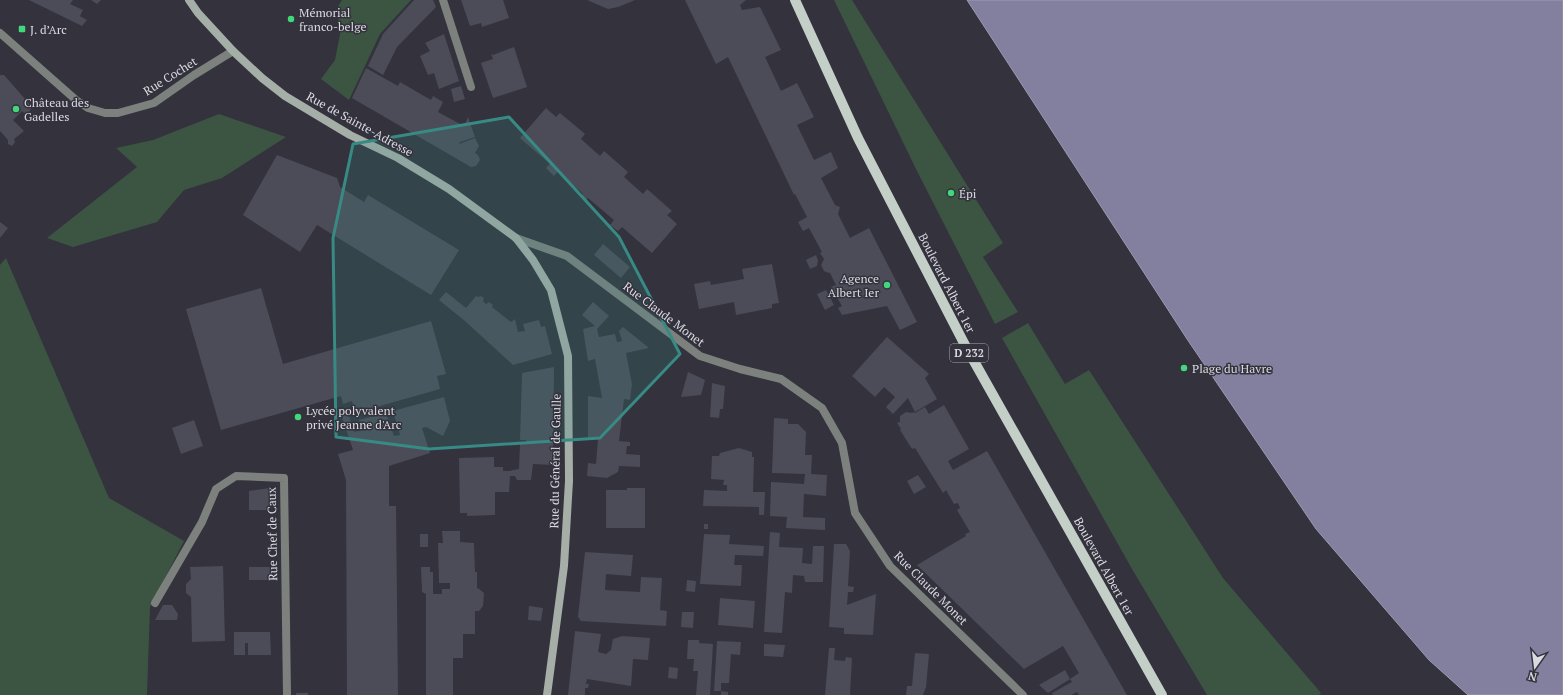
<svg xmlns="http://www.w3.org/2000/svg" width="1563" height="695" font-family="'PT Serif',serif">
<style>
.green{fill:#3c5442}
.water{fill:#82809e;stroke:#9c9bb2}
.building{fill:#4c4c58}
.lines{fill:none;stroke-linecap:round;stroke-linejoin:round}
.minor{stroke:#7c817d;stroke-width:8}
.tertiary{stroke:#7c817d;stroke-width:8}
.secondary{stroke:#a5aea7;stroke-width:8}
.primary{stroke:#c4d0c7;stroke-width:10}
.marked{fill:#388a85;fill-opacity:0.2;stroke:#388a85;stroke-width:3;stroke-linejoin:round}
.poi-dot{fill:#43d77b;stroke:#33323d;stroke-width:1.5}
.labels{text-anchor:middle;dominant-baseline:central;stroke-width:3;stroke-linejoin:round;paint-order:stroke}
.shield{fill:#33323d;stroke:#a8a8b0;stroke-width:1}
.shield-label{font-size:11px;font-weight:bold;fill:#dadae1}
.poi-label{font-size:12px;fill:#dadae1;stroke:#33323d;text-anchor:start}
.street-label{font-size:12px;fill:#dadae1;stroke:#33323d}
</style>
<rect width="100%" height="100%" fill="#33323d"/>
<!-- green -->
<g class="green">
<path d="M342 0H411L380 34 349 100 321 79 335 60 340 34 337 8Z"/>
<path d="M834 0H852L1003 243 983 257 1018 312 995 324 917 171Z"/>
<path d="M219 114 286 137 222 178 184 190 157 222 73 247 47 238 137 167 116 148 153 140Z"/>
<path d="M6 258 109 498 184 541 150 607 147 695H0V265Z"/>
<path d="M1028 323 1065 384 1089 370 1223 578 1321 693 1319 695H1207L1132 569 1002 338Z"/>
</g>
<!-- water -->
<path class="water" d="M967 0H1563V695H1468L1429 660 1316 529 1187 339Z"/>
<!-- building -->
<g class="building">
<path d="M29 0H73L70 4 83 10 80 16 87 20 82 26Z"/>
<path d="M91 0H101L97 4Z"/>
<path d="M414 0H433L436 7 397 47 383 75 368 66 383 34Z"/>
<path d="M461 0H503L509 18 482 27 481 23 470 26Z"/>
<path d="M587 0H635L618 7 608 9Z"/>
<path d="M685 0H746L740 5 742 10 760 7 781 50 765 57 781 91 797 83 814 117 797 125 814 160 831 152 838 168 821 178 835 205 840 207 838 214 850 238 869 228 917 322 900 330 887 306 842 315 838 308 842 306 831 287 836 285 830 273H829L824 271 821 265 824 259 820 253 822 252 809 228 803 231 798 222 807 217 795 194 794 195 728 57 716 64Z"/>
<path d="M444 34 459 81 439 89 434 73 428 75 420 56 430 51 425 43Z"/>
<path d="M514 47 527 87 493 98 481 63 493 59 491 54 493 55Z"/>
<path d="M366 68 398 86 400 82 431 100 433 96 443 102 438 112 464 126 468 117 475 137 460 142 459 144 475 138 479 146 475 153 478 155 480 160 476 166 471 167 352 98Z"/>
<path d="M0 75H4L32 107 29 112 24 113 22 111 13 120 24 131 14 139 15 142 12 146 8 144V140L0 131Z"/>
<path d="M461 86 465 99 454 102 451 89Z"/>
<path d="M546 108 556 117 560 113 585 134 581 139 600 156 604 151 628 172 624 177 643 194 647 189 672 211 667 215 677 224 652 253 622 227 618 231 610 225 614 220 588 198 586 200 581 196 583 194 558 171 554 176 546 168 550 164 520 138Z"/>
<path d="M277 155 337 178 340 187 364 202 368 195 459 250 431 295 317 225 300 252 243 215Z"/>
<path d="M0 222 8 228 0 238Z"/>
<path d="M603 244 630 267 621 278 594 255Z"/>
<path d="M816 255 818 260 817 266 810 269 806 260Z"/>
<path d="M772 264 779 303 772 304V308L736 315 734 302 699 309 694 284 710 281 711 285 744 279 742 269Z"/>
<path d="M261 288 283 364 431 321 446 374 437 376 440 389 355 413 352 401 343 404 341 396 221 430 186 309Z"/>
<path d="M826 290 834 305 825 310 817 294Z"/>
<path d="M446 292 466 308 476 296 478 297 481 296 484 298 483 301 486 304 489 302 493 305 492 307 511 322 515 319 518 332 525 331 523 324 539 320 541 327 545 326 552 354 513 365 465 321 439 300Z"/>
<path d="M593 302 609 316 597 329 599 337 615 334 617 342 622 341 619 331 623 327 649 348 626 353 632 384 630 400 624 399 619 441 630 442V446H627L626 454 640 455V467L619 466 618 472 607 478 587 476 588 463 596 464 598 439H588V396L602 398 595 359 588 361 583 329 595 326 582 315Z"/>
<path d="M887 337 929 374 925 378 937 399 915 412 908 398 893 414 886 407 895 397 884 387 875 397 852 376Z"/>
<path d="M554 367 553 465 533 464 531 480H517L515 476H510L509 492H495V515L467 516V513H460L459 458 494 457V467H503V471H509L519 469 520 444H526V440H520L522 373Z"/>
<path d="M688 372 705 380 701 395 681 397Z"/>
<path d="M712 383 725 386 723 409H720L719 418 710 417Z"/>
<path d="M444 397 450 421 443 436 426 427 422 428 430 453 389 466V506H396L398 695H347L346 480 338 454 353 450 340 411 347 409 354 432 362 430 359 420 386 413 394 436 400 435 393 411Z"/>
<path d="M944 405 969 449 948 461 953 470 987 451 1127 695H1079L1077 692 1071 695H1053L1052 693 1072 682 1070 679 1079 673 1063 646 1024 669 917 565 966 536 965 534 970 532 957 510 960 508 958 503 954 504 946 490 943 493 915 448 912 449 900 430 901 429 897 423 900 422V416L906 412 912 413 914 412 915 413 925 407 929 414Z"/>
<path d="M774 418 788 419V424H798L806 432 805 455H812L811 474 827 475 826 496 804 494 803 517 825 518V530L786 528 787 517 770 516 771 482 804 484 805 474 772 473Z"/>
<path d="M194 420 203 446 181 454 172 428Z"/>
<path d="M739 448 752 452V457H754L753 492H765L764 515H759V507L703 506 704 490 727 491V485H723L724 480 711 479 712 456H719L720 453Z"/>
<path d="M918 475 926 487 914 494 907 481Z"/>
<path d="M270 488V510H249V491Z"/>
<path d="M627 488H645V528H606V490H627Z"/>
<rect x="704" y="524" width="4" height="5"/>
<path d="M442 531H460V542L474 543 475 572H477V588L479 589 484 593 483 606 479 611H475V634H463V658H453V695H426V594L422 592 421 567H430V572H433V594H442V589H450V583H439L438 543H443Z"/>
<path d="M770 532 780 533 779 547 803 548 802 563 812 564 813 546H824L823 582H805L804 576 793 575 792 593 785 592 782 633 764 632Z"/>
<rect x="420" y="534" width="8" height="13"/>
<path d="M704 534 730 535 729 544 764 546 763 556 735 555 734 565H742L741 586 700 584Z"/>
<path d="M834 544H846L850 551 848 586 854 587 853 592H848L847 605 876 594 873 635 844 634V628L829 627Z"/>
<path d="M585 552 633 555 631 576 606 574 605 590 640 592 641 577 662 578 660 610 667 611 666 626 581 621 578 617Z"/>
<path d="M223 566 225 641 192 642 191 597 186 593V584L191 579 190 567Z"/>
<rect x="249" y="567" width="21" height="13"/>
<path d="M687 580 696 581 695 592 686 591Z"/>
<path d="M720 598 755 601 753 628 718 625Z"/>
<path d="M163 605H172L178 614 177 620H155Z"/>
<path d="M529 606 543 608 541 621 528 620Z"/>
<path d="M682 612H694L693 628 681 627Z"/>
<path d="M575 631 601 634 598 652 606 654 611 650 613 639 622 636 650 638 648 660 633 659 631 686 587 679 586 684H589L588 688H585V695H568Z"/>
<path d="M234 632H270L271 655H248V643H245V655H234Z"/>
<path d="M688 640H699V643L713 644 710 695H696L698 671H693L694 659H687Z"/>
<path d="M717 641 741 642 740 655 731 654 729 683H721V691H714Z"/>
<path d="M764 644 785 645 783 657 764 656Z"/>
<path d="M829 648H835L834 660 845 661 846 657 852 658 850 695H825Z"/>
<path d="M915 653 929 654 926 687 923 695H906L907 686H912Z"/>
<path d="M669 667 678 668 677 679 668 678Z"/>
<path d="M1065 670 1070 679 1048 693 1039 685Z"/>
<path d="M721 691 728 692V695H721Z"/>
<rect x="296" y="693" width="12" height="2"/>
</g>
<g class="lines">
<!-- minor -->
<g class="minor">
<path d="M443 0 471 87"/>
<path d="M516 238 567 256 700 356 740 369 781 379 822 408 842 443 855 513 890 566 1023 695"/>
<path d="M155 603 202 522 216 489 236 476 284 478 287 695"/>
</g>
<!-- tertiary -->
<path class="tertiary" d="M0 33 76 100 88 108 105 113H118L154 103 194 75 233 51"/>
<!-- secondary -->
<path class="secondary" d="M189 0 198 13 233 51 262 78 285 96 350 135 398 158 449 189 516 238 533 260 551 290 568 356 569 481 564 566 547 695"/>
<!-- primary -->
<path class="primary" d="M795 0 858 138 966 347 1162 695"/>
</g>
<!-- marked area -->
<path class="marked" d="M509 117 619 237 680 354 600 438 429 449 336 437 333 238 353 144Z"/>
<!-- markers -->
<g class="poi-dot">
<circle cx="291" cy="19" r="4"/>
<rect x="18" y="25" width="8" height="8" rx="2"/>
<circle cx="16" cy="109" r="4"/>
<circle cx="951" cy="193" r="4"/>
<circle cx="887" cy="285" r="4"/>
<circle cx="1184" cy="368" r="4"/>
<circle cx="298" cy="417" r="4"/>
</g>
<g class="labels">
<!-- shield labels -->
<rect class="shield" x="950" y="344" width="38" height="18" rx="3"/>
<g class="shield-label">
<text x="969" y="353">D 232</text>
</g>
<!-- poi labels -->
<g class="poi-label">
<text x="299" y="12">Mémorial<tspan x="299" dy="14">franco-belge</tspan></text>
<text x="30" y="29">J. d’Arc</text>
<text x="24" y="102">Château des<tspan x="24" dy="14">Gadelles</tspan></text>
<text x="959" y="193">Épi</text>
<text x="879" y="278" text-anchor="end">Agence<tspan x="879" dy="14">Albert Ier</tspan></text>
<text x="1192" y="368">Plage du Havre</text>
<text x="306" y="410">Lycée polyvalent<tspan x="306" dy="14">privé Jeanne d'Arc</tspan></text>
</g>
<!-- street labels -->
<g class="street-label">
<text transform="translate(170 76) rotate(-32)">Rue Cochet</text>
<text transform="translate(360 124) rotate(29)">Rue de Sainte-Adresse</text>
<text transform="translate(947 283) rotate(63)">Boulevard Albert 1er</text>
<text transform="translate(664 314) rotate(37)">Rue Claude Monet</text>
<text transform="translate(555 461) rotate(-89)">Rue du Général de Gaulle</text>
<text transform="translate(272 534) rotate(-91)">Rue Chef de Caux</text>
<text transform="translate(1104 566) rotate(61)">Boulevard Albert 1er</text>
<text transform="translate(931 588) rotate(45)">Rue Claude Monet</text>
</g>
</g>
<!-- north arrow -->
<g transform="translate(1535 667) rotate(194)" stroke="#33323d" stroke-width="3" paint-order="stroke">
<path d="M0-3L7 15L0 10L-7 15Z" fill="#dadae1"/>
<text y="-6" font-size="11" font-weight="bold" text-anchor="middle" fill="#dadae1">N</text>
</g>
</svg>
